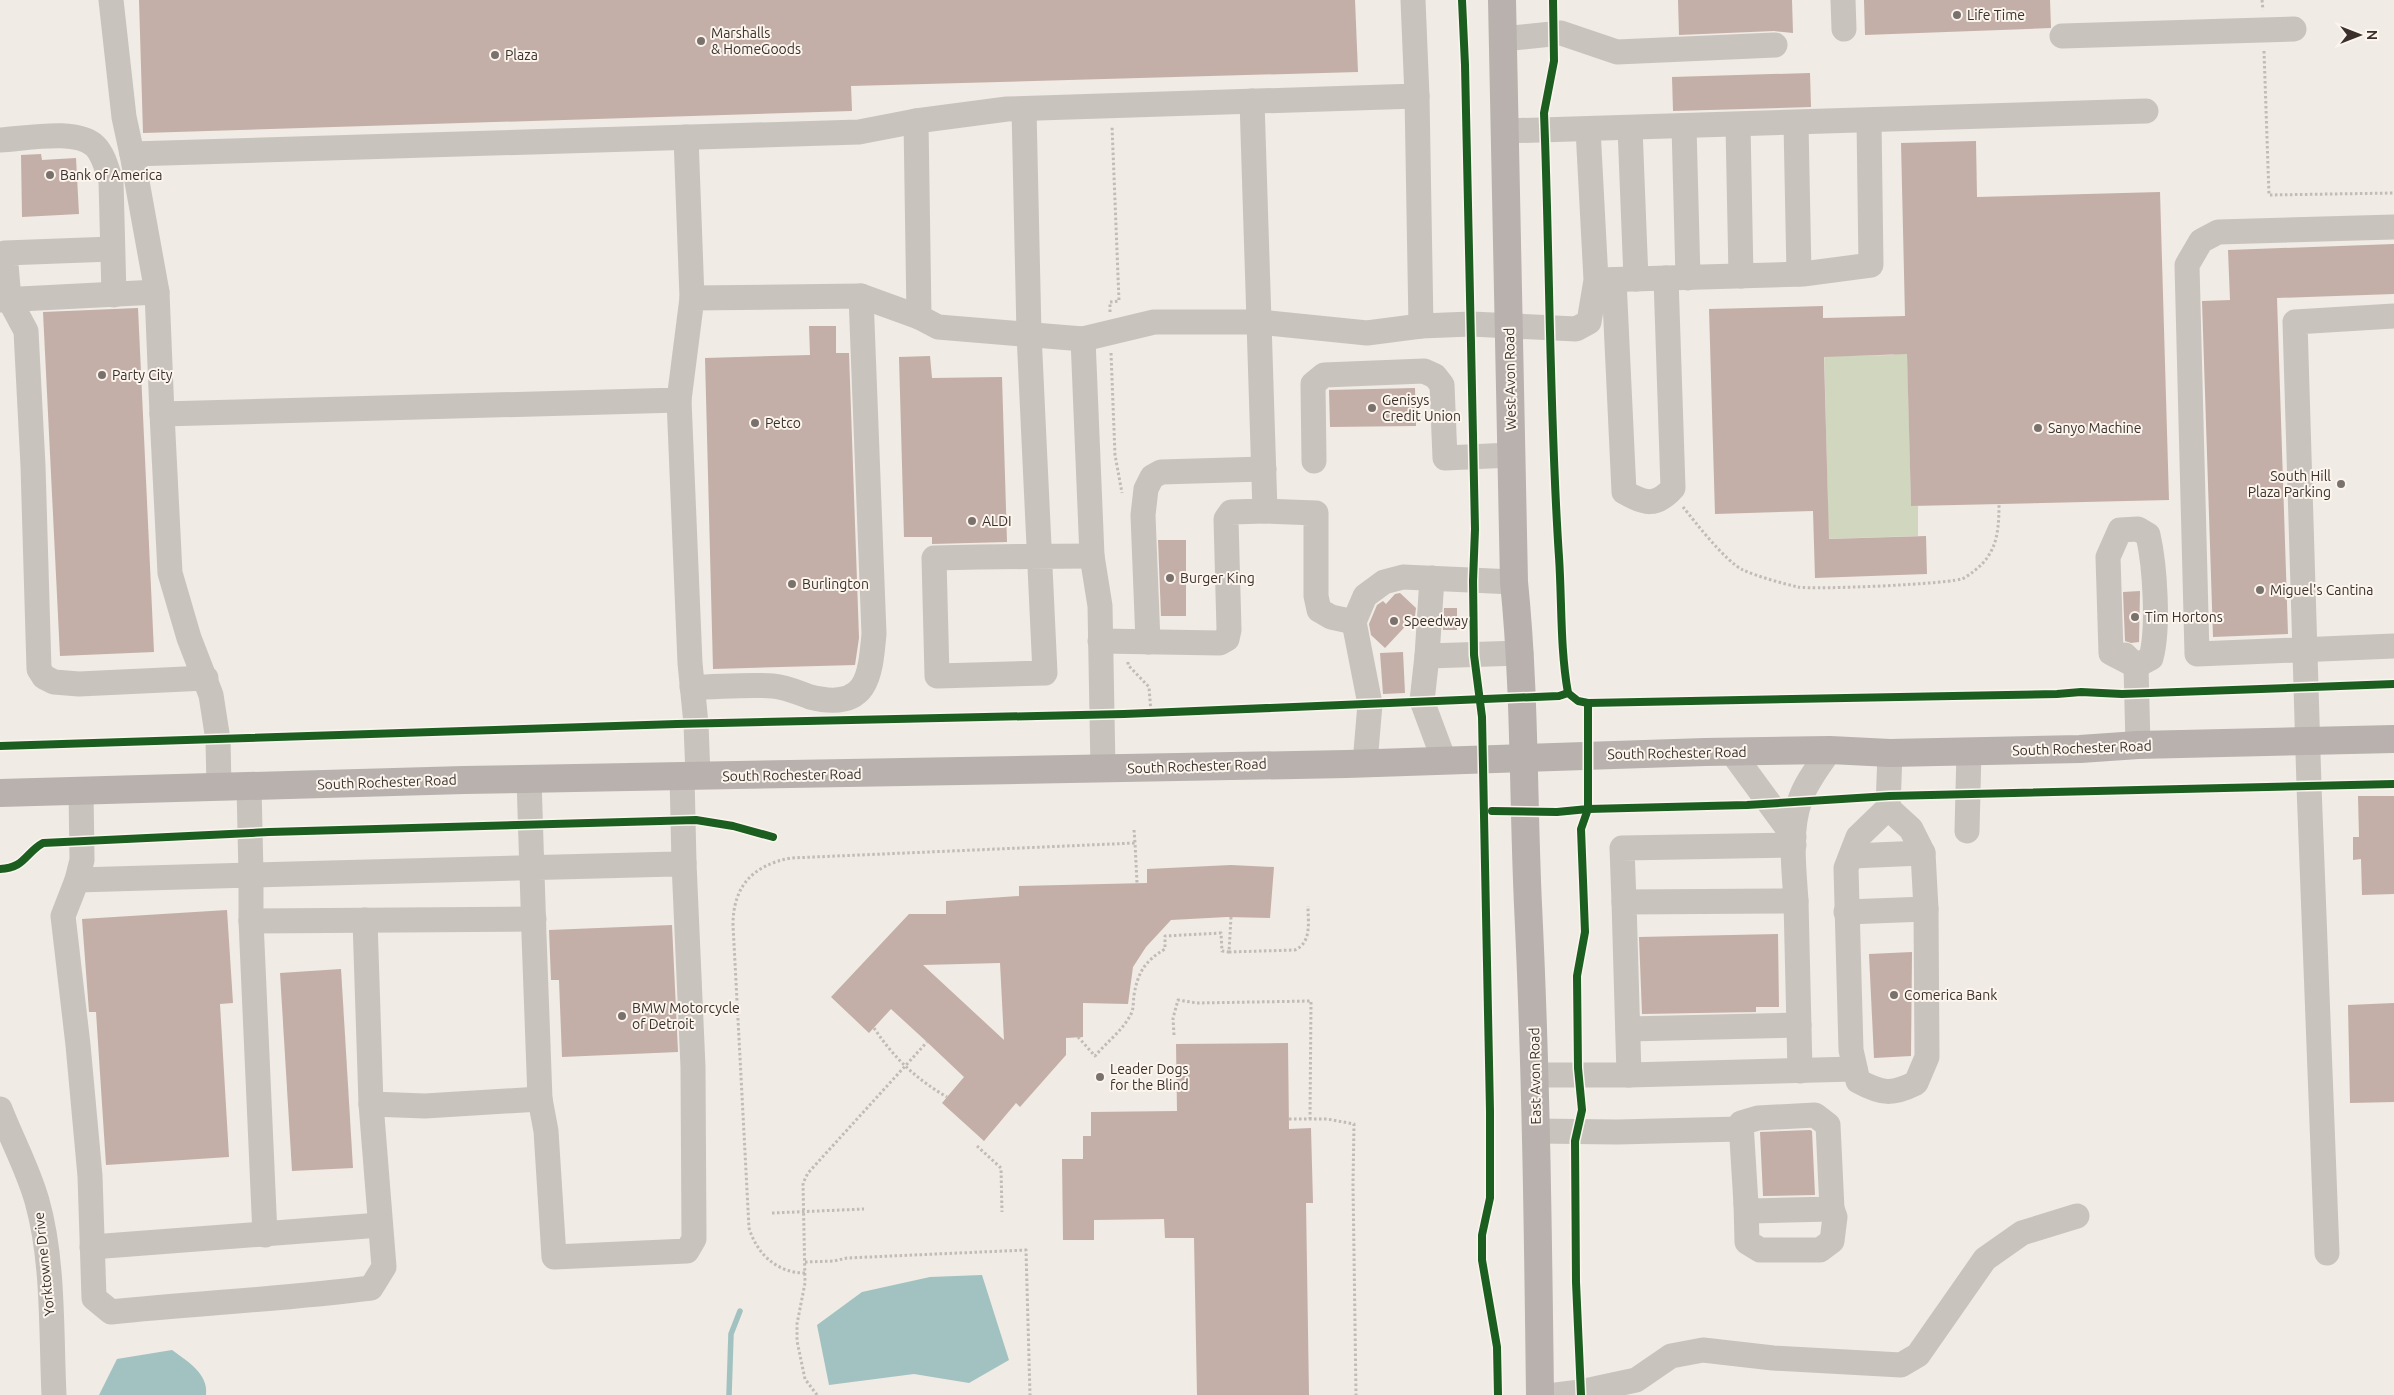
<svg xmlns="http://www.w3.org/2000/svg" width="2394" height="1395" font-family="Ubuntu,sans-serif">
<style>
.green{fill:#d1d6bf}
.water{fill:#a1c2c1}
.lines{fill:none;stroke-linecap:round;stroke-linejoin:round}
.stream{stroke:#a1c2c1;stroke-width:5.5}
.building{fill:#c3afa7;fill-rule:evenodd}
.path{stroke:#c2bbb6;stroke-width:3;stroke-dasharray:2.5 2.5;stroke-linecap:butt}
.minor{stroke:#c9c3be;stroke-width:25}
.major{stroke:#b8b1ad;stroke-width:28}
.cycleway-casing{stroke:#fbf5ee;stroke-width:11}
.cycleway{stroke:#1b5e20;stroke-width:8}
.poi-dot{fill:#7a716c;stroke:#fbf5ee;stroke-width:2}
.labels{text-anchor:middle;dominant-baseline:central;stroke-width:4;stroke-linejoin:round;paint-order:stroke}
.poi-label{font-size:14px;fill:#3b302b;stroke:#fbf5ee;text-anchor:start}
.street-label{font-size:14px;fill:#3b302b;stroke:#fbf5ee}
</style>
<rect width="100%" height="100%" fill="#f0ebe5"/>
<!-- green -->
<path class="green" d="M1907 345 1911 506H1918V536L1823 539 1828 510 1824 347 1840 356 1893 355Z"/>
<!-- water -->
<g class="water">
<path d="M982 1275 1009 1360 969 1383 914 1374 829 1385 817 1325 862 1292 930 1277Z"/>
<path d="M172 1350C187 1361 209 1374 206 1395H99L117 1359Z"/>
</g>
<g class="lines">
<!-- stream -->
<path class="stream" d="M729 1395 731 1334 740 1311"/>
</g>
<!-- building -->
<g class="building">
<path d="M139 0H1355L1358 72 851 86 852 111 143 133Z"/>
<path d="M1678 0H1792L1793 33 1774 31 1679 35Z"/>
<path d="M1864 0H2050L2051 28 1865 35Z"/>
<path d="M1810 73 1811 107 1673 111 1672 77Z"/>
<path d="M1976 141 1977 197 2160 192 2169 500 1911 506 1907 354 1824 357 1829 539 1926 536 1927 574 1815 578 1813 511 1715 514 1709 309 1823 306V318L1905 316 1901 143Z"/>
<path d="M41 154 42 160 76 158 79 214 22 217 21 155Z"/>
<path d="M2394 244V294L2277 298 2288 634 2213 637 2202 301 2230 300 2228 250Z"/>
<path d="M138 308 154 652 60 656 43 312Z"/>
<path d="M809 326H836V353H849L859 638 855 665 713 669 705 358 810 355Z"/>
<path d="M930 356 932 378 1002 377 1007 542 932 544V537H904L899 357Z"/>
<path d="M1415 388 1416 426 1330 427 1329 390Z"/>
<path d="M1158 540H1186V616H1161Z"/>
<path d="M2140 591 2139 642 2131 643 2125 641 2123 592Z"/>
<path d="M1400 593 1416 608 1415 616 1385 648 1371 635 1369 624 1377 605 1383 601 1386 604 1395 594Z"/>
<path d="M1444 608H1457V630H1443Z"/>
<path d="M1403 652 1405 693 1383 694 1380 653Z"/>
<path d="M2358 796H2394V894L2362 895 2361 859 2353 860V837H2359Z"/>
<path d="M1231 865 1274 867 1270 918 1227 917 1171 920 1146 947 1133 967 1128 1004 1083 1003V1037L1066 1038V1055L1020 1107 1016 1103 984 1141 942 1103 964 1077 927 1042 891 1009 869 1033 831 997 909 914H946V901L1019 896V886L1147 883V869ZM1000 963 1004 1040 923 965Z"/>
<path d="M227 910 233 1003 220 1004 229 1157 106 1165 96 1012H89L82 919Z"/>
<path d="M672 925 678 1052 562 1057 559 980H551L549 930Z"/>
<path d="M1778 934 1779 1007H1756V1012L1642 1014 1639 937Z"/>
<path d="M1912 952 1911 1056 1874 1058 1869 954Z"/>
<path d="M341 969 353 1168 292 1171 280 973Z"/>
<path d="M2394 1003V1102L2350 1103 2348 1005Z"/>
<path d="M1288 1043 1289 1129 1311 1128 1313 1203H1306L1309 1395H1197L1194 1238H1165L1164 1219 1094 1220V1240H1063L1062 1159H1083V1136H1091V1112L1177 1111 1176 1044Z"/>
<path d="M1810 1130 1812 1131 1815 1195 1763 1196 1760 1132Z"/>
</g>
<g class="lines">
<!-- path -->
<g class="path">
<path d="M2262 0 2263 10"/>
<path d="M2264 51 2269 195 2394 193"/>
<path d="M1110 312V302L1119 301 1112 126"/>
<path d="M1111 353 1115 455 1122 493"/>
<path d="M1683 507C1696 523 1725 561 1743 570 1759 577 1781 583 1798 587 1812 590 1956 584 1964 578 1995 559 1999 539 1999 504"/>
<path d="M1128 662V665L1149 687 1151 713"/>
<path d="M1134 830 1135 843"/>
<path d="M1231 917 1229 952 1295 950C1312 942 1308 923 1308 906"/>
<path d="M874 1028C894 1058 916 1079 947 1097"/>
<path d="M1174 1035 1173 1018 1178 1000 1197 1003 1311 1001 1310 1119"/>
<path d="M1078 1037 1095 1056C1106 1043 1123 1030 1131 1014 1134 1008 1133 1002 1134 995 1138 972 1145 961 1165 949V936L1221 933 1222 951 1229 952"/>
<path d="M1289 1119H1327L1354 1124 1353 1184 1356 1395"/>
<path d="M977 1146 1001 1168 1002 1212"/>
<path d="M772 1213 864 1209"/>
<path d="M805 1262 834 1261 847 1258 1026 1250 1030 1395"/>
<path d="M805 1273C777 1273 757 1254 749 1228L733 925C733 886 753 865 791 858L1135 843 1137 883"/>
<path d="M817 1395 805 1379 797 1341V1324L805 1283 803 1183 808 1173 927 1042"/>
</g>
<!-- minor -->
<g class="minor">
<path d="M111 0 124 117 132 154"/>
<path d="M1843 0 1844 29"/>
<path d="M2062 36 2294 29"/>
<path d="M1503 39 1561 33 1617 52 1775 45"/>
<path d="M1417 96 1421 326"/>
<path d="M1024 109 1029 334 1045 673 937 676 934 558C986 557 1039 556 1092 556"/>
<path d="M1796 123 1799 274"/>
<path d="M1738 125 1741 276"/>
<path d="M1684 126 1688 278"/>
<path d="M1630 128 1636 279"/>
<path d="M1505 131 2146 111"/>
<path d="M686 137 692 298"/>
<path d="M0 140C25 139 76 128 95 146 104 155 107 170 111 181L114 295"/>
<path d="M2394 227 2218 232 2201 241 2187 265 2197 654 2394 646"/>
<path d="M112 249 5 253 9 299 26 331 33 466 39 669 44 677 54 682 79 684 206 678"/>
<path d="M1598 280 1803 274 1871 265 1869 121"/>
<path d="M1614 280 1624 492C1645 504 1656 507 1673 488L1666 278"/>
<path d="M0 300 157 292"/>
<path d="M919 317 916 121 1007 109 1417 96 1413 0"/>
<path d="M1083 339 1092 556 1100 606 1103 769"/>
<path d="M679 400 690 663 696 724 698 776"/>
<path d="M162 414 157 292 132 154 859 132 916 121"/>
<path d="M1314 461 1313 384 1324 375 1424 371 1435 376 1442 385 1445 458 1512 455"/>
<path d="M1265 511 1316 513V596L1319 610 1331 617 1354 622"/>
<path d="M2138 529 2148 535C2155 566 2159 628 2151 658L2136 666 2111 653 2108 557 2120 530Z"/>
<path d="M1432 578 1427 656 1521 653"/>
<path d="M1100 641 1220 643 1227 639 1229 630 1226 519 1231 512 1265 511 1252 101"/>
<path d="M1148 642 1143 515 1146 489 1152 477 1161 472 1264 469"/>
<path d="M2125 655 2136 666 2138 745"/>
<path d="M1427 656 1422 701 1444 760"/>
<path d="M692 687C719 687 747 684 773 686 786 687 799 693 810 697 867 711 870 678 874 634L861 296"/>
<path d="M1731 751 1794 837"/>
<path d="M1890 753 1888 808 1858 837 1846 868 1851 1050 1858 1081C1882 1094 1892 1095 1916 1083L1927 1057 1926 909"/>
<path d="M1365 763 1370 704 1354 622 1365 596 1384 582 1403 577 1514 582"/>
<path d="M682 776 684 863"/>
<path d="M249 786 251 875 676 864 684 863 693 1067 694 1239 687 1251 554 1257 546 1131 540 1099C536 992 532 886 529 779"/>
<path d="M219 787 218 740 211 695 189 638 170 573 162 414 679 400 692 298 861 296 919 317 938 327 1083 339 1154 322H1259L1367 333 1421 326 1471 324 1576 329 1589 322 1596 280 1588 129"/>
<path d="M81 790 82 860 77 880 251 875V921L265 1235"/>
<path d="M1967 831 1969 751"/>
<path d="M1851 856 1923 853"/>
<path d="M77 880 63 916 78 1045 90 1176 94 1298 111 1312C198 1303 285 1299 371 1288L384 1267 371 1104"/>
<path d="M1796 901 1800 1071"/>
<path d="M1624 902 1622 848 1794 845"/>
<path d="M1846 912 1926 909 1923 853 1911 829 1888 808"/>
<path d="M365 920 371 1104 425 1106 540 1099"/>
<path d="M251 921 534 919"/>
<path d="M1628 1029 1799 1025"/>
<path d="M1535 1075H1629L1624 902 1796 901C1794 869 1789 831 1800 800 1806 782 1819 766 1830 750"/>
<path d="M1629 1075 1855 1069"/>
<path d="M0 1109C12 1140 28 1169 37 1201 54 1261 51 1333 54 1395"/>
<path d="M1815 1115 1828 1125 1832 1209 1753 1211 1746 1204 1741 1123 1758 1118Z"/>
<path d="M1536 1131 1617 1132 1740 1129"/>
<path d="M1746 1204 1747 1242 1760 1250H1820L1832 1241 1835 1217 1832 1209"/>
<path d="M92 1247 380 1225"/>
<path d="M2327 1253 2309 786 2295 322 2394 316"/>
<path d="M1556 1395 1580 1392 1636 1380 1671 1356 1703 1350 1773 1358 1901 1365 1918 1355 1985 1259 2022 1233 2077 1216"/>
</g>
<!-- major -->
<g class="major">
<path d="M1502 0 1514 582C1525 690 1523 797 1528 905 1536 1068 1538 1231 1540 1395"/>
<path d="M0 793 464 780 1347 764 1705 752 1830 750 1890 753 2080 749 2138 745 2394 739"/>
</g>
<!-- cycleway casing -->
<g class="cycleway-casing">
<g id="cycleway">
<path d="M1462 0 1465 65 1475 529 1473 581 1474 655 1482 717 1490 1111V1198L1482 1235V1260L1497 1347 1498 1395"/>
<path d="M1553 0 1554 61 1544 113C1550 260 1549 409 1559 557 1562 602 1560 648 1568 693"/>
<path d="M0 746 677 724 1124 714 1559 696 1568 693 1578 701 1588 703 2057 694 2081 692 2122 694 2394 684"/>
<path d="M1492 811 1557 812 1588 809V703"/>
<path d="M0 869C25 868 25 853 43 843L269 832 696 820 733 826 773 837"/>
<path d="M1581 1395 1576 1282 1575 1141 1582 1110 1578 1068 1577 976 1585 932 1581 829 1588 809 1747 805 1889 796 2394 784"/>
</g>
</g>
<!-- cycleway -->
<use href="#cycleway" class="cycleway"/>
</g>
<!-- markers -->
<g class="poi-dot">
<circle cx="1957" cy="15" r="5"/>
<circle cx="701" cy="41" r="5"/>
<circle cx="495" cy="55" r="5"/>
<circle cx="50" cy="175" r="5"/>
<circle cx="102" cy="375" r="5"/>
<circle cx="1372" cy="408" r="5"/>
<circle cx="755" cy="423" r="5"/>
<circle cx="2038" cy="428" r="5"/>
<circle cx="2341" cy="484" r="5"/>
<circle cx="972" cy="521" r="5"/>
<circle cx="1170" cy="578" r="5"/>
<circle cx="792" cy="584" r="5"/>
<circle cx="2260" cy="590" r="5"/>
<circle cx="2135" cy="617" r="5"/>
<circle cx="1394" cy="621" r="5"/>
<circle cx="1894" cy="995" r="5"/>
<circle cx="622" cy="1016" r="5"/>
<circle cx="1100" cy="1077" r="5"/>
</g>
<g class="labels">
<!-- poi labels -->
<g class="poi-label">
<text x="1967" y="15">Life Time</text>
<text x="711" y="33">Marshalls<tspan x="711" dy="16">&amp; HomeGoods</tspan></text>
<text x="505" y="55">Plaza</text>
<text x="60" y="175">Bank of America</text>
<text x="112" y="375">Party City</text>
<text x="1382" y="400">Genisys<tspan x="1382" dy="16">Credit Union</tspan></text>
<text x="765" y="423">Petco</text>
<text x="2048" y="428">Sanyo Machine</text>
<text x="2331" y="476" text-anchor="end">South Hill<tspan x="2331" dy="16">Plaza Parking</tspan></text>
<text x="982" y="521">ALDI</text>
<text x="1180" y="578">Burger King</text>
<text x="802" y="584">Burlington</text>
<text x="2270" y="590">Miguel's Cantina</text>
<text x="2145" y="617">Tim Hortons</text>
<text x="1404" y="621">Speedway</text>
<text x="1904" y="995">Comerica Bank</text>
<text x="632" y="1008">BMW Motorcycle<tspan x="632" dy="16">of Detroit</tspan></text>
<text x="1110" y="1069">Leader Dogs<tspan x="1110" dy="16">for the Blind</tspan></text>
</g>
<!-- street labels -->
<g class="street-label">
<text transform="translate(1510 379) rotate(-91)">West Avon Road</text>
<text transform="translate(2082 748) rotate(-2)">South Rochester Road</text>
<text transform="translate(1677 753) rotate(-1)">South Rochester Road</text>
<text transform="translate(1197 766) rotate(-2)">South Rochester Road</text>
<text transform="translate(792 775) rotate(-1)">South Rochester Road</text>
<text transform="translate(387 782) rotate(-2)">South Rochester Road</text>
<text transform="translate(1535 1076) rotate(-91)">East Avon Road</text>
<text transform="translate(44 1264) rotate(-96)">Yorktowne Drive</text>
</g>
</g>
<!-- north arrow -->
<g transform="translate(2359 35) rotate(90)" stroke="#fbf5ee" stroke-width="4" paint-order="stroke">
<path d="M0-4L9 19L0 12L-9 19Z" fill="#3b302b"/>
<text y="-8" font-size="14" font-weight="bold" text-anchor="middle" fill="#3b302b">N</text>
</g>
</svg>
